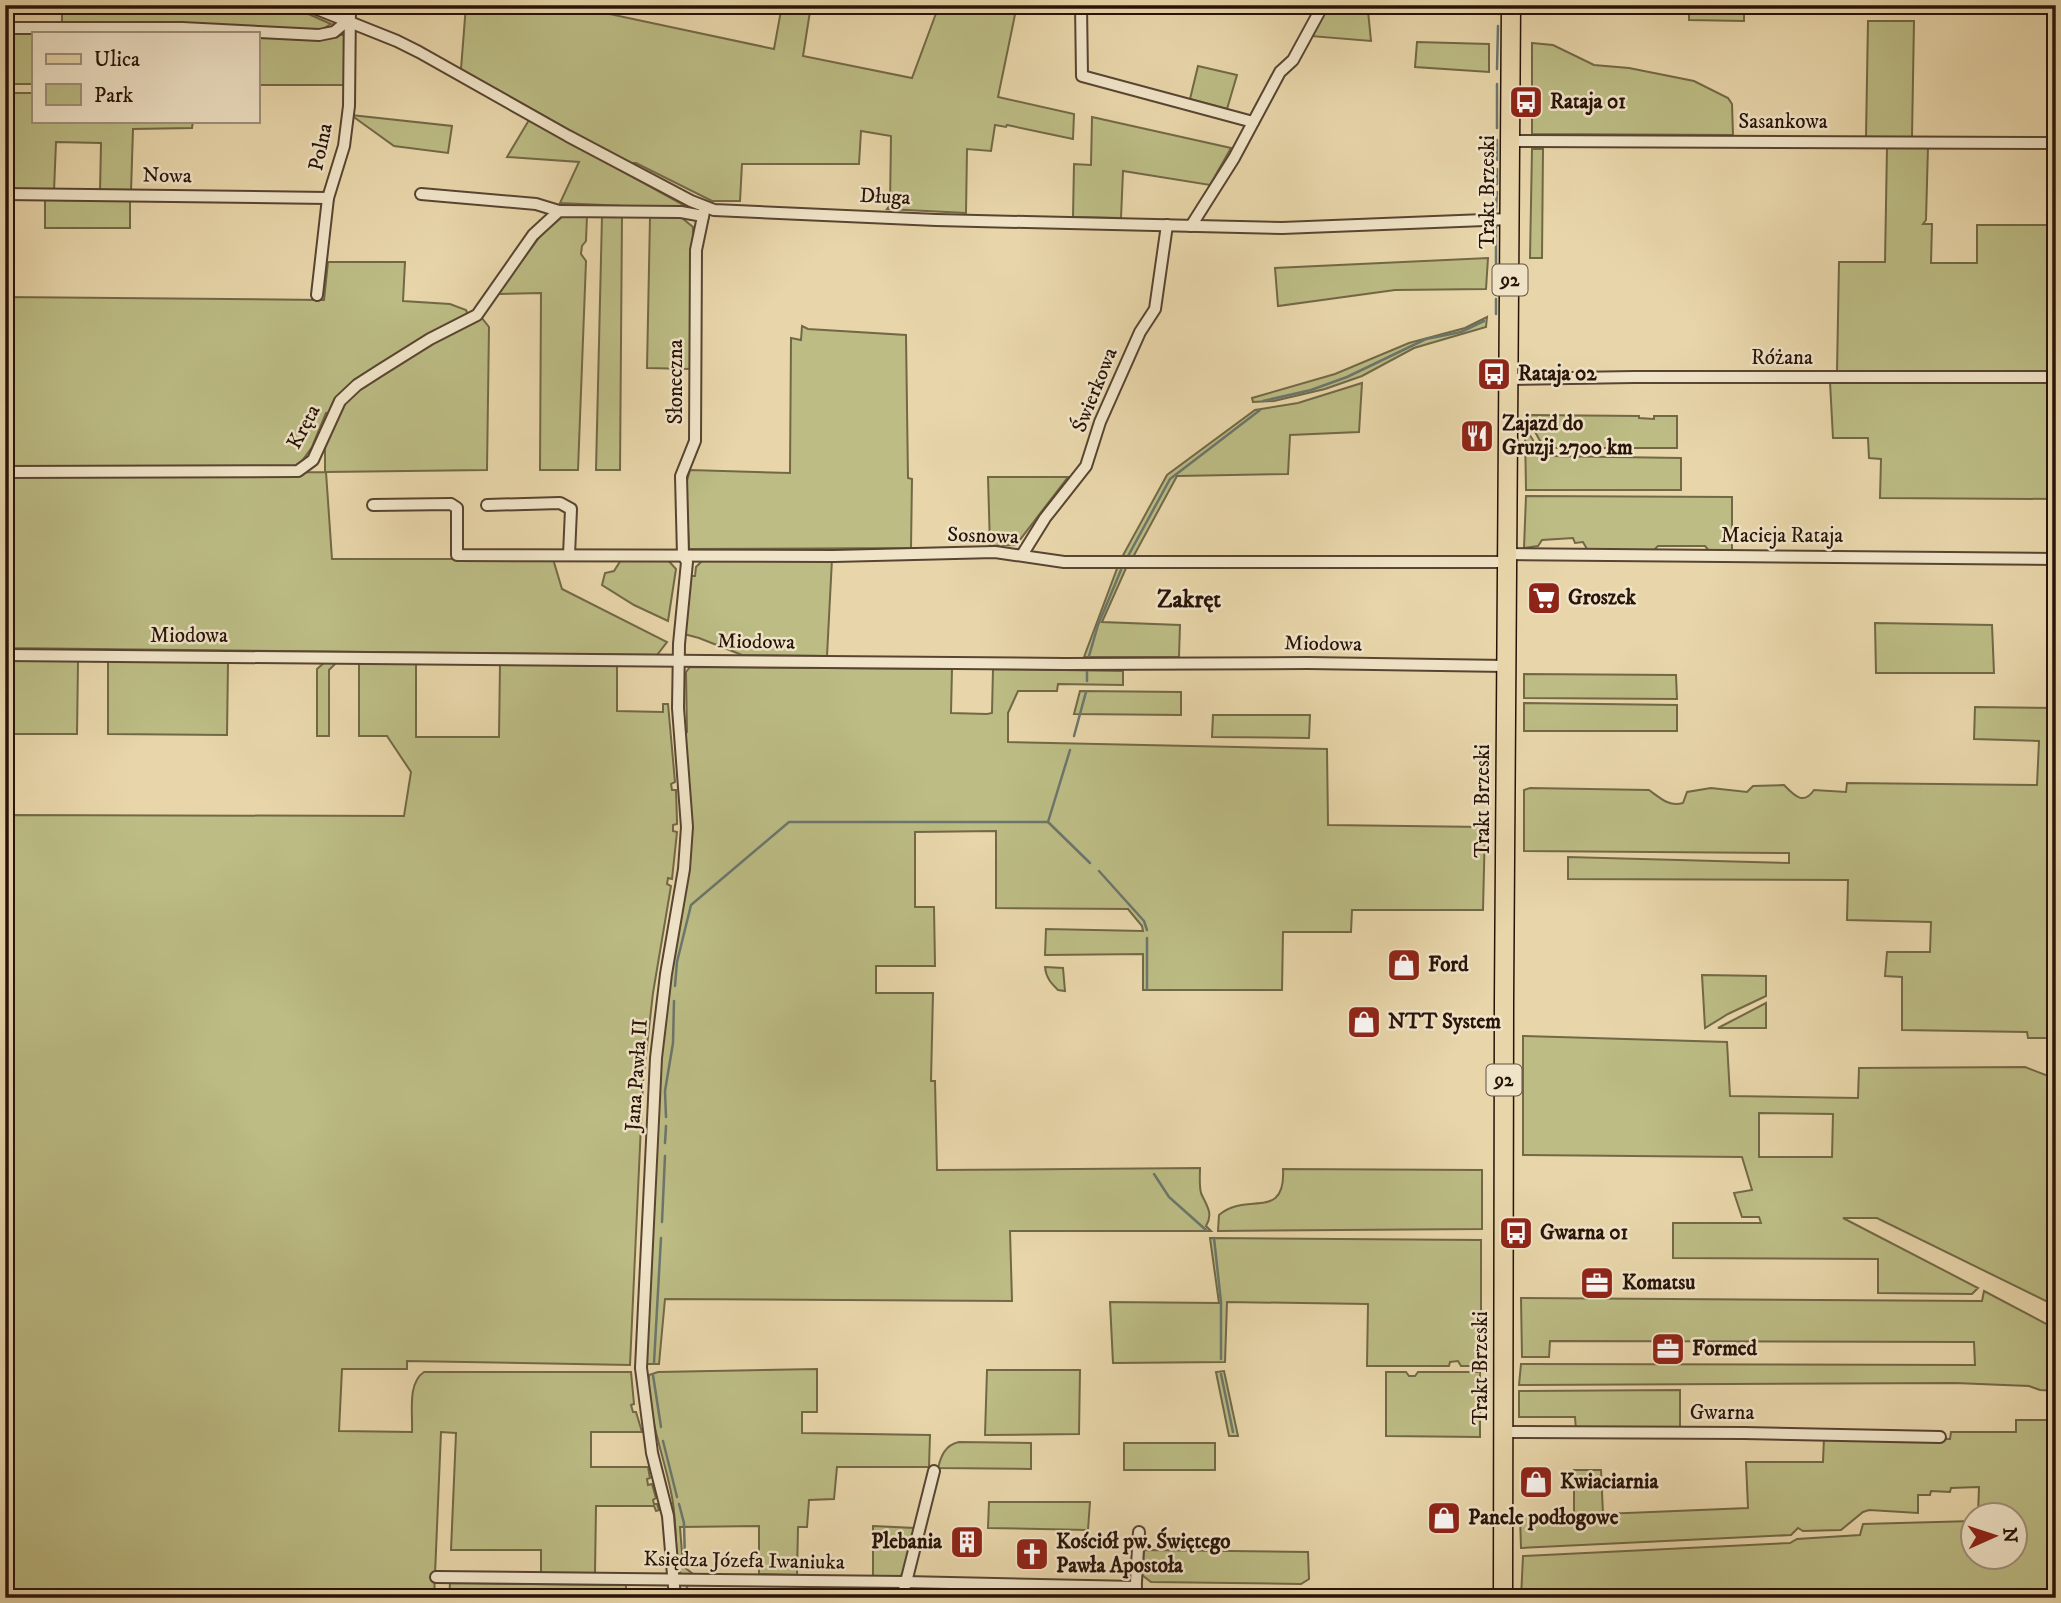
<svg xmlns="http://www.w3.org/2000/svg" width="2061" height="1603" font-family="'IM FELL DW Pica',serif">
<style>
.green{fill:#bcbc84;stroke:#726846;stroke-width:2;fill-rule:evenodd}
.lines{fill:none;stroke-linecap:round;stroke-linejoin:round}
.stream{stroke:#6b766c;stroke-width:2.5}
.minor-casing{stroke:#584431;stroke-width:14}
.primary-casing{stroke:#281309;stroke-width:21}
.minor{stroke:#f0e4c8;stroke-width:10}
.primary{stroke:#e8d6aa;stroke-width:18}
.labels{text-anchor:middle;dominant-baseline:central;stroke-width:5;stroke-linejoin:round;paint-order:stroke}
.shield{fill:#f0e4c8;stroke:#645242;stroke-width:2}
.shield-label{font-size:19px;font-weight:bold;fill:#281309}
.poi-label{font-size:21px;font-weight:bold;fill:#281309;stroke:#f0e4c8;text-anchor:start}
.street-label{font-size:21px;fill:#281309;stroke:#f0e4c8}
.quarter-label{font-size:24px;font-weight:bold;fill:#281309;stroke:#f0e4c8}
</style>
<rect width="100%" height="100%" fill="#e8d6aa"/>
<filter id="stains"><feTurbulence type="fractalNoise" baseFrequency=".00286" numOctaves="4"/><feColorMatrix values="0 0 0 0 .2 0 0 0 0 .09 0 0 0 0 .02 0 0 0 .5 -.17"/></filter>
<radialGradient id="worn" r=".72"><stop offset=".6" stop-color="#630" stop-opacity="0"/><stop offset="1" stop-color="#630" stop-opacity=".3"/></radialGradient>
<!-- green -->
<g class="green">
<path d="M62 5H288L331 24 321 30 62 24Z"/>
<path d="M466 5H600V12L774 49 782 5H811L803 56 912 78 938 8 927 5H1017L998 97 1074 114 1073 139 1007 125 1006 127 995 125 991 151 967 149 966 213 887 209 890 205 891 136 861 131 859 164H742L740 201H712L636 163H628L461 69Z"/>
<path d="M1689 5H1744V21L1689 20Z"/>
<path d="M1327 8 1368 11 1371 41 1310 36Z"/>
<path d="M1868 21H1914L1912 137H1866Z"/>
<path d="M6 32 33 33V84H5Z"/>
<rect x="257" y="35" width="89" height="50"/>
<path d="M1417 42 1489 44V72L1415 67Z"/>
<path d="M1532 43 1553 45 1594 65 1629 68 1694 81 1728 98 1732 104 1733 135 1532 134Z"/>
<path d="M1198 66 1237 75 1227 109 1190 99Z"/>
<path d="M5 93H33V121H193L192 128 133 129 131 192H100L101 143 56 142 54 191H5Z"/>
<path d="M351 115 452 126 448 153 394 146Z"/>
<path d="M1092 117 1231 148 1210 185 1123 171 1121 218 1073 217 1074 164 1091 165Z"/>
<path d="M529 120 691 209 560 203 579 162 507 157Z"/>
<path d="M1928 146 1926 220 1923 224H1932L1931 263H1977V225H2056V371L1837 372 1839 262H1885L1887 147Z"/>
<path d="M1532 149H1543L1542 258H1530Z"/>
<path d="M45 199 130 200V228H45Z"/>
<path d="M622 215 620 470H596L602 216Z"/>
<path d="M563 216H587L586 241 582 246 581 254 586 261 578 470H540L541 293 497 294 541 235Z"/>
<path d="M650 217 682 218 693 227 691 369 647 368Z"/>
<path d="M1488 258 1486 289 1395 290 1278 306 1275 268Z"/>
<path d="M328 262H405L403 301 450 304 466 310 472 324 481 317 489 327 487 470 326 472 332 559H553L562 589 667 642 657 655 5 648V475L325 472V440L337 412 326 413 312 447 297 468 5 467V297L324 300Z"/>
<path d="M1487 317 1486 327 1414 348 1362 376 1325 389 1274 401 1253 402 1252 398 1335 374 1409 343 1465 328Z"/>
<path d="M802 326 808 329 906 335 908 478 912 479 911 548 689 549 686 484 690 470 790 473 791 338 801 340Z"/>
<path d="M1830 382 2056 383V499L1880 498 1881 459 1869 458 1868 438H1833Z"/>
<path d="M1362 383 1359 432 1290 435 1288 474 1177 476 1132 559H1121L1167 475 1255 410 1298 403Z"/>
<path d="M1528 415 1639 416V418L1654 419V416H1677V448H1544L1534 430 1528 425Z"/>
<path d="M1525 430C1535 438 1534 449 1546 456L1681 458V490H1526Z"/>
<path d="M988 477H1068L1016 545 990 546Z"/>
<path d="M1526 496 1732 497V552H1710L1705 546H1658L1653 551H1588L1583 542 1575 543 1573 538 1542 540 1538 546 1524 548Z"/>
<path d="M667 559 676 569 668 621 634 605 602 585 605 573 614 571 621 560Z"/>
<path d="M832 559 827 656 742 655 699 638 684 634 690 576H695L696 567 702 561Z"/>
<path d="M1118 566H1127L1102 622 1180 625 1179 657H1084Z"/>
<path d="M1875 623 1992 625 1994 673H1876Z"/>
<path d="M5 660 78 661 77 734H5Z"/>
<path d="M108 661 228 662 227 735 108 734Z"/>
<path d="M325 662H337L329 670V736H317V669Z"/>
<path d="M359 663 416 664V737H499L500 664 617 666V711L663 712V704H668L675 782 671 784 672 790H676L677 821V824L673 825V831L677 832 672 879 668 878 667 884 671 886 653 993 643 1081 630 1365 407 1361V1369H342L339 1431 412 1432C413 1414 407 1383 424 1372H631L634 1404 631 1405 633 1412H636L642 1432H591V1467H648L650 1478 647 1479 648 1485 652 1484 656 1498 653 1500 654 1504H657L659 1510 656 1511 654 1506H596L595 1573H541V1550H451L456 1433 441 1432 434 1598H5V815L404 816 411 772 387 736H359Z"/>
<path d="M690 667 952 669 951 713 987 714 992 713 993 669 1123 671V685L1058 684 1057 691H1018L1008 713V742L1327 749 1328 825 1485 827 1483 910H1352L1351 932H1283L1282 990H1143V954L1045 955 1046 929 1143 931 1142 926 1128 909 996 908V831L915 832V907H934L935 966H876V993H933L931 1081H935L937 1170 1200 1168C1200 1176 1199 1185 1201 1193 1206 1205 1214 1213 1206 1226L1211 1231H1010L1012 1301 665 1299 659 1364H646L658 1081 668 993 688 869 692 821 684 735 687 732 686 672Z"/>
<path d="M1524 674 1676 675 1677 699 1524 698Z"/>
<path d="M1080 691 1181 692V715L1074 714Z"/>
<path d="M1524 703 1677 705V731H1524Z"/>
<path d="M1975 707 2056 708V1038H2028L2027 1032 1902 1030V977L1885 976 1887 952H1930L1931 922 1847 920 1848 880 1568 879V857L1789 863V853L1524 851V790L1530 788 1649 790C1660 798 1669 807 1683 803L1687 792 1711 788 1747 792 1753 786 1784 785C1794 795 1803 806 1814 790L1846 792 1847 783 2037 785 2039 741 1974 739Z"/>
<path d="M1213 715H1310L1309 738 1212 737Z"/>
<path d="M1045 967 1063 968 1065 991 1058 990C1051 983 1046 978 1045 967Z"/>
<path d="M1702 975 1766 976V996L1728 1014 1705 1028Z"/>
<path d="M1766 1003V1028H1718Z"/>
<path d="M1523 1036 1727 1042 1730 1096 1858 1098 1859 1068 2025 1067 2056 1079V1306L1877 1218H1843L1978 1288 1972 1294 1878 1293V1259L1673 1258V1223H1761L1759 1217H1742L1734 1193 1752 1190 1742 1157 1523 1155ZM1759 1113 1833 1114 1832 1157H1759Z"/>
<path d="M1283 1169 1482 1170V1229L1218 1231 1219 1215C1246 1191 1286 1222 1283 1169Z"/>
<path d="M1210 1238 1481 1240V1366H1461L1458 1361 1450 1362 1449 1366H1367L1368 1304 1227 1302 1225 1362 1113 1363 1110 1302 1219 1303Z"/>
<path d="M1984 1291 2056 1329V1391L2040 1390 2029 1386 1955 1383 1519 1385 1521 1364 1975 1365 1974 1342 1550 1341 1549 1357H1522L1521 1298 1982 1301Z"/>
<path d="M817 1369V1412H802V1433L930 1435 929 1467H837L834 1499 809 1500 807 1527H798L797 1575 759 1574V1526L680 1527 683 1566 693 1574H681L677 1568C676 1547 676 1524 673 1503 667 1463 646 1415 649 1375L658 1372Z"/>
<path d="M987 1370H1080L1079 1434 985 1435Z"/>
<path d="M1224 1371 1238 1436H1229L1216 1372Z"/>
<path d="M1386 1372H1406L1409 1376H1415L1418 1372H1480V1437L1386 1436Z"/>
<path d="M1680 1390V1430H1576L1575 1417H1519V1391Z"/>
<path d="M2016 1420H2056V1462L2049 1463 2051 1524H2056V1594L2022 1598H1521L1523 1556 1790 1543 1797 1539 1860 1535 1863 1524 1973 1521 1974 1558H2016V1516L1978 1515 1979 1487 1951 1488 1950 1492 1931 1491 1930 1495H1918V1513L1869 1510 1863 1512 1841 1530 1803 1531 1798 1528 1791 1535 1521 1548 1520 1516 1574 1515V1470H1601L1603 1514 1748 1508 1746 1462H1823L1824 1437 1950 1439 1951 1432H2016Z"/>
<path d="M959 1442 1031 1443V1469L938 1468C941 1456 945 1445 959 1442Z"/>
<rect x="1124" y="1443" width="91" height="27"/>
<path d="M989 1502H1090L1088 1530 988 1528Z"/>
<path d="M873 1526 915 1528 905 1572 900 1576H873Z"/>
<path d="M1144 1550 1308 1552 1309 1579 1301 1584 1151 1582 1142 1575Z"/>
<path d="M450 1583 626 1585V1598H449Z"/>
<path d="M1028 1591 1123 1592 1125 1598H1028Z"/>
<path d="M1206 1593H1264L1287 1598H1205Z"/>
</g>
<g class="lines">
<!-- stream -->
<g class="stream">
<path d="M1498 5V14"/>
<path d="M1497 69 1498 26"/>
<path d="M1497 84V128"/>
<path d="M1497 140V160"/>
<path d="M1497 184V169"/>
<path d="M1496 210 1497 192"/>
<path d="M1496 285V227"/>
<path d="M1496 314V299"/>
<path d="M1263 401 1311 390 1347 377 1426 339 1461 332 1484 321"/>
<path d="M1127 558 1170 479 1260 410"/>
<path d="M1089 656 1098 625 1121 570"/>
<path d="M1087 681V672"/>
<path d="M1074 736 1086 692"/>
<path d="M1048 822 1090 863"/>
<path d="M1099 871 1144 921 1147 930"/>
<path d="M675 986 677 962 691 905 789 822H1048L1070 750"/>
<path d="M1147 989V938"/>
<path d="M666 1117 665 1091 673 1043 674 1001"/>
<path d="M665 1143 666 1126"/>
<path d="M1154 1174 1169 1197 1206 1230"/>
<path d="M662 1222 665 1156"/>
<path d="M1214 1238 1221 1302V1359"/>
<path d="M654 1363 661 1238"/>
<path d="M1221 1374 1233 1432"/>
<path d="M653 1375 661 1427"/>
<path d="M663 1441 677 1497"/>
<path d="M679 1504 684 1523 685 1561"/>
<path d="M687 1586V1590"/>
</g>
<!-- minor casing -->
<g class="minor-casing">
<g id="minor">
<path d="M307 5 397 41 419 52 568 136 691 201 714 210 936 220 1282 228 1510 219"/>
<path d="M1081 5 1082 76 1253 122"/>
<path d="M5 28H182L319 35 334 32 346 22"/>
<path d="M1511 141 2056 143"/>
<path d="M5 194 328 198"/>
<path d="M421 194 536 204 559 211"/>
<path d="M1191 226 1234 158 1280 72 1293 60 1323 5"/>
<path d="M317 295 328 198 344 146 349 106 350 5"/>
<path d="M1509 379 1634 377H2056"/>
<path d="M5 472 298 471 313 460 340 401 357 385 382 369 430 339 477 315 533 235 559 211 681 212 703 216"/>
<path d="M373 505 451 504 457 508V555L834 556 995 552 1064 562H1507"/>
<path d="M487 505 560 503 571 509 569 555"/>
<path d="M1507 554 2056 559"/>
<path d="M1022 555 1045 518 1086 466 1100 422 1140 332 1155 309 1167 225"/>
<path d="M5 655 1065 664 1308 663 1506 666"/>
<path d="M1504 1432 1744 1433 1940 1437"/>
<path d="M436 1577 905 1582 1136 1587"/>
<path d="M675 1598 668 1516 652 1453 641 1368 656 1058 666 974 684 869 687 827 678 708 679 644 687 562 683 555 681 476 695 441 696 250 705 207"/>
<path d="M902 1598 934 1471"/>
<path d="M1135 1598 1139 1532"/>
</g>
</g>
<!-- primary casing -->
<g class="primary-casing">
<path id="primary" d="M1503 1598 1504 1000 1511 5"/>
</g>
<!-- minor -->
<use href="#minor" class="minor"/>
<!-- primary -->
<use href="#primary" class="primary"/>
</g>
<!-- icons -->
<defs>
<g id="bus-square" transform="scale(1.75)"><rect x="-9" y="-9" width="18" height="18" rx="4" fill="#8f2418" stroke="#f0e4c8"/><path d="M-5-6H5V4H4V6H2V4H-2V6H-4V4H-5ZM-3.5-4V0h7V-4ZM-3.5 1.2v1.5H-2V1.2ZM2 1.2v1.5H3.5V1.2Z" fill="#fff"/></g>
<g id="restaurant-square" transform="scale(1.75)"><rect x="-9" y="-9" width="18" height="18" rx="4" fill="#8f2418" stroke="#f0e4c8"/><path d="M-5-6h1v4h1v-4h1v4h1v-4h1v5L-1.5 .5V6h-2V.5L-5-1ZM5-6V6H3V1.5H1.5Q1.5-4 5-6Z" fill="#fff"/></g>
<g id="supermarket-square" transform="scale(1.75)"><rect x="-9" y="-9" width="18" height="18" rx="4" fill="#8f2418" stroke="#f0e4c8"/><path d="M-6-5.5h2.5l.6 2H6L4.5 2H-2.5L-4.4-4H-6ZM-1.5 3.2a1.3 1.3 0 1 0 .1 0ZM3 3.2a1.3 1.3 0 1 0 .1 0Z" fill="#fff"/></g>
<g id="shop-square" transform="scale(1.75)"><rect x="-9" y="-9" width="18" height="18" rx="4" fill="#8f2418" stroke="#f0e4c8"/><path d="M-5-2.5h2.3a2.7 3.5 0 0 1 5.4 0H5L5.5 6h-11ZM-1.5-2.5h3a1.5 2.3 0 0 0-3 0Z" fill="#fff"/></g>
<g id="office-square" transform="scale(1.75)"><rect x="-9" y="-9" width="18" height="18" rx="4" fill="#8f2418" stroke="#f0e4c8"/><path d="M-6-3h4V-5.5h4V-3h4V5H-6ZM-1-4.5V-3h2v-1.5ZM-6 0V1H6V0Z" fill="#fff"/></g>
<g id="building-square" transform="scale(1.75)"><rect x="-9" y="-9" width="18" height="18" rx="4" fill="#8f2418" stroke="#f0e4c8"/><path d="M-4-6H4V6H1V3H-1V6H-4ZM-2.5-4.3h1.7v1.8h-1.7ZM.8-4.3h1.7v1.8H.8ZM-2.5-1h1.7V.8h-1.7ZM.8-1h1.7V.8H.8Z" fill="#fff"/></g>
<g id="church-square" transform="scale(1.75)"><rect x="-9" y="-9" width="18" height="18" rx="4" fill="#8f2418" stroke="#f0e4c8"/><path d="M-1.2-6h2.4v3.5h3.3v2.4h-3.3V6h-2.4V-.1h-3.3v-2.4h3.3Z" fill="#fff"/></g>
</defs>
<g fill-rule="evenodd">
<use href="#bus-square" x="1526" y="102"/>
<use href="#bus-square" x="1494" y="374"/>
<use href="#restaurant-square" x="1477" y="436"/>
<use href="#supermarket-square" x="1544" y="598"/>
<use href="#shop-square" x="1404" y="965"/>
<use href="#shop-square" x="1364" y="1022"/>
<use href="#bus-square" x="1516" y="1233"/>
<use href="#office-square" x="1597" y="1283"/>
<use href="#office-square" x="1668" y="1349"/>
<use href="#shop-square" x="1536" y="1482"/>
<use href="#shop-square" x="1444" y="1518"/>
<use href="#building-square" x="967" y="1542"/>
<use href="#church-square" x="1032" y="1554"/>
</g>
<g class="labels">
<!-- shield labels -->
<g class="shield">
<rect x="1492.5" y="264.5" width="35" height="31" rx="5"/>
<rect x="1486.5" y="1064.5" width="35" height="31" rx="5"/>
</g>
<g class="shield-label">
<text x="1510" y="280">92</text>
<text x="1504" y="1080">92</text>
</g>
<!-- poi labels -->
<g class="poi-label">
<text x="1550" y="102">Rataja 01</text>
<text x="1518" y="374">Rataja 02</text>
<text x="1502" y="424">Zajazd do<tspan x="1502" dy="24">Gruzji 2700 km</tspan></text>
<text x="1568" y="598">Groszek</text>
<text x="1428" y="965">Ford</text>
<text x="1388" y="1022">NTT System</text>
<text x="1540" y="1233">Gwarna 01</text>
<text x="1622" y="1283">Komatsu</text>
<text x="1692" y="1349">Formed</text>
<text x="1560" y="1482">Kwiaciarnia</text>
<text x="1468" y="1518">Panele podłogowe</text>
<text x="942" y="1542" text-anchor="end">Plebania</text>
<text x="1056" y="1542">Kościół pw. Świętego<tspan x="1056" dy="24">Pawła Apostoła</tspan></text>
</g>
<!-- street labels -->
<g class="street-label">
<text x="1783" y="122">Sasankowa</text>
<text transform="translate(321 147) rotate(-78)">Polna</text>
<text transform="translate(167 176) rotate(1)">Nowa</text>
<text transform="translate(1488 192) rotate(-90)">Trakt Brzeski</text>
<text transform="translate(885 197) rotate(3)">Długa</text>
<text x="1782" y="358">Różana</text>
<text transform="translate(676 382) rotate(-90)">Słoneczna</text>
<text transform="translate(1095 390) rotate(-68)">Świerkowa</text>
<text transform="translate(304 427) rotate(-62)">Kręta</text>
<text transform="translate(983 536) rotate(2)">Sosnowa</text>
<text x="1782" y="536">Macieja Rataja</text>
<text x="189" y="636">Miodowa</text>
<text transform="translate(756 642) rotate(1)">Miodowa</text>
<text transform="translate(1323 644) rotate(1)">Miodowa</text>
<text transform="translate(1483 801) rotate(-90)">Trakt Brzeski</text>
<text transform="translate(637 1075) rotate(-86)">Jana Pawła II</text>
<text transform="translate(1481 1368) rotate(-90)">Trakt Brzeski</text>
<text x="1722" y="1413">Gwarna</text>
<text transform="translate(744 1561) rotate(1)">Księdza Józefa Iwaniuka</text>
</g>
<!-- quarter labels -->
<g class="quarter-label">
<text x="1189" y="600">Zakręt</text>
</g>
</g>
<!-- margin -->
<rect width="2061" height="1603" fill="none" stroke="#e8d6aa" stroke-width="28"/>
<rect x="7" y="7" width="2047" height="1589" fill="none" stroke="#281309" stroke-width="3.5"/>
<rect x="14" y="14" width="2033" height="1575" fill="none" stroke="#281309" stroke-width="2"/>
<!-- legend -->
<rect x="32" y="32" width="228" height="91" fill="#f0e4c8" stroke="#a0907c" stroke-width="2"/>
<rect x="46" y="54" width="35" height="10" fill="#e8d6aa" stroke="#a0907c" stroke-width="2"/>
<text x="94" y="66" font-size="21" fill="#281309">Ulica</text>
<rect x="46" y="84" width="35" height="21" fill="#bcbc84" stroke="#a0907c" stroke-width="2"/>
<text x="94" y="102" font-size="21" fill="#281309">Park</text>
<!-- north arrow -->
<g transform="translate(1994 1536) rotate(87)"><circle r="33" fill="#f0e4c8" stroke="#a0907c" stroke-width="2"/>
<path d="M0-5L12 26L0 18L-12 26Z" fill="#8f2418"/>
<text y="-10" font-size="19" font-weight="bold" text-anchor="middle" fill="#281309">N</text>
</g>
<rect width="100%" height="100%" filter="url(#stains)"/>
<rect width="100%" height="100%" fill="url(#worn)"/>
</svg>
